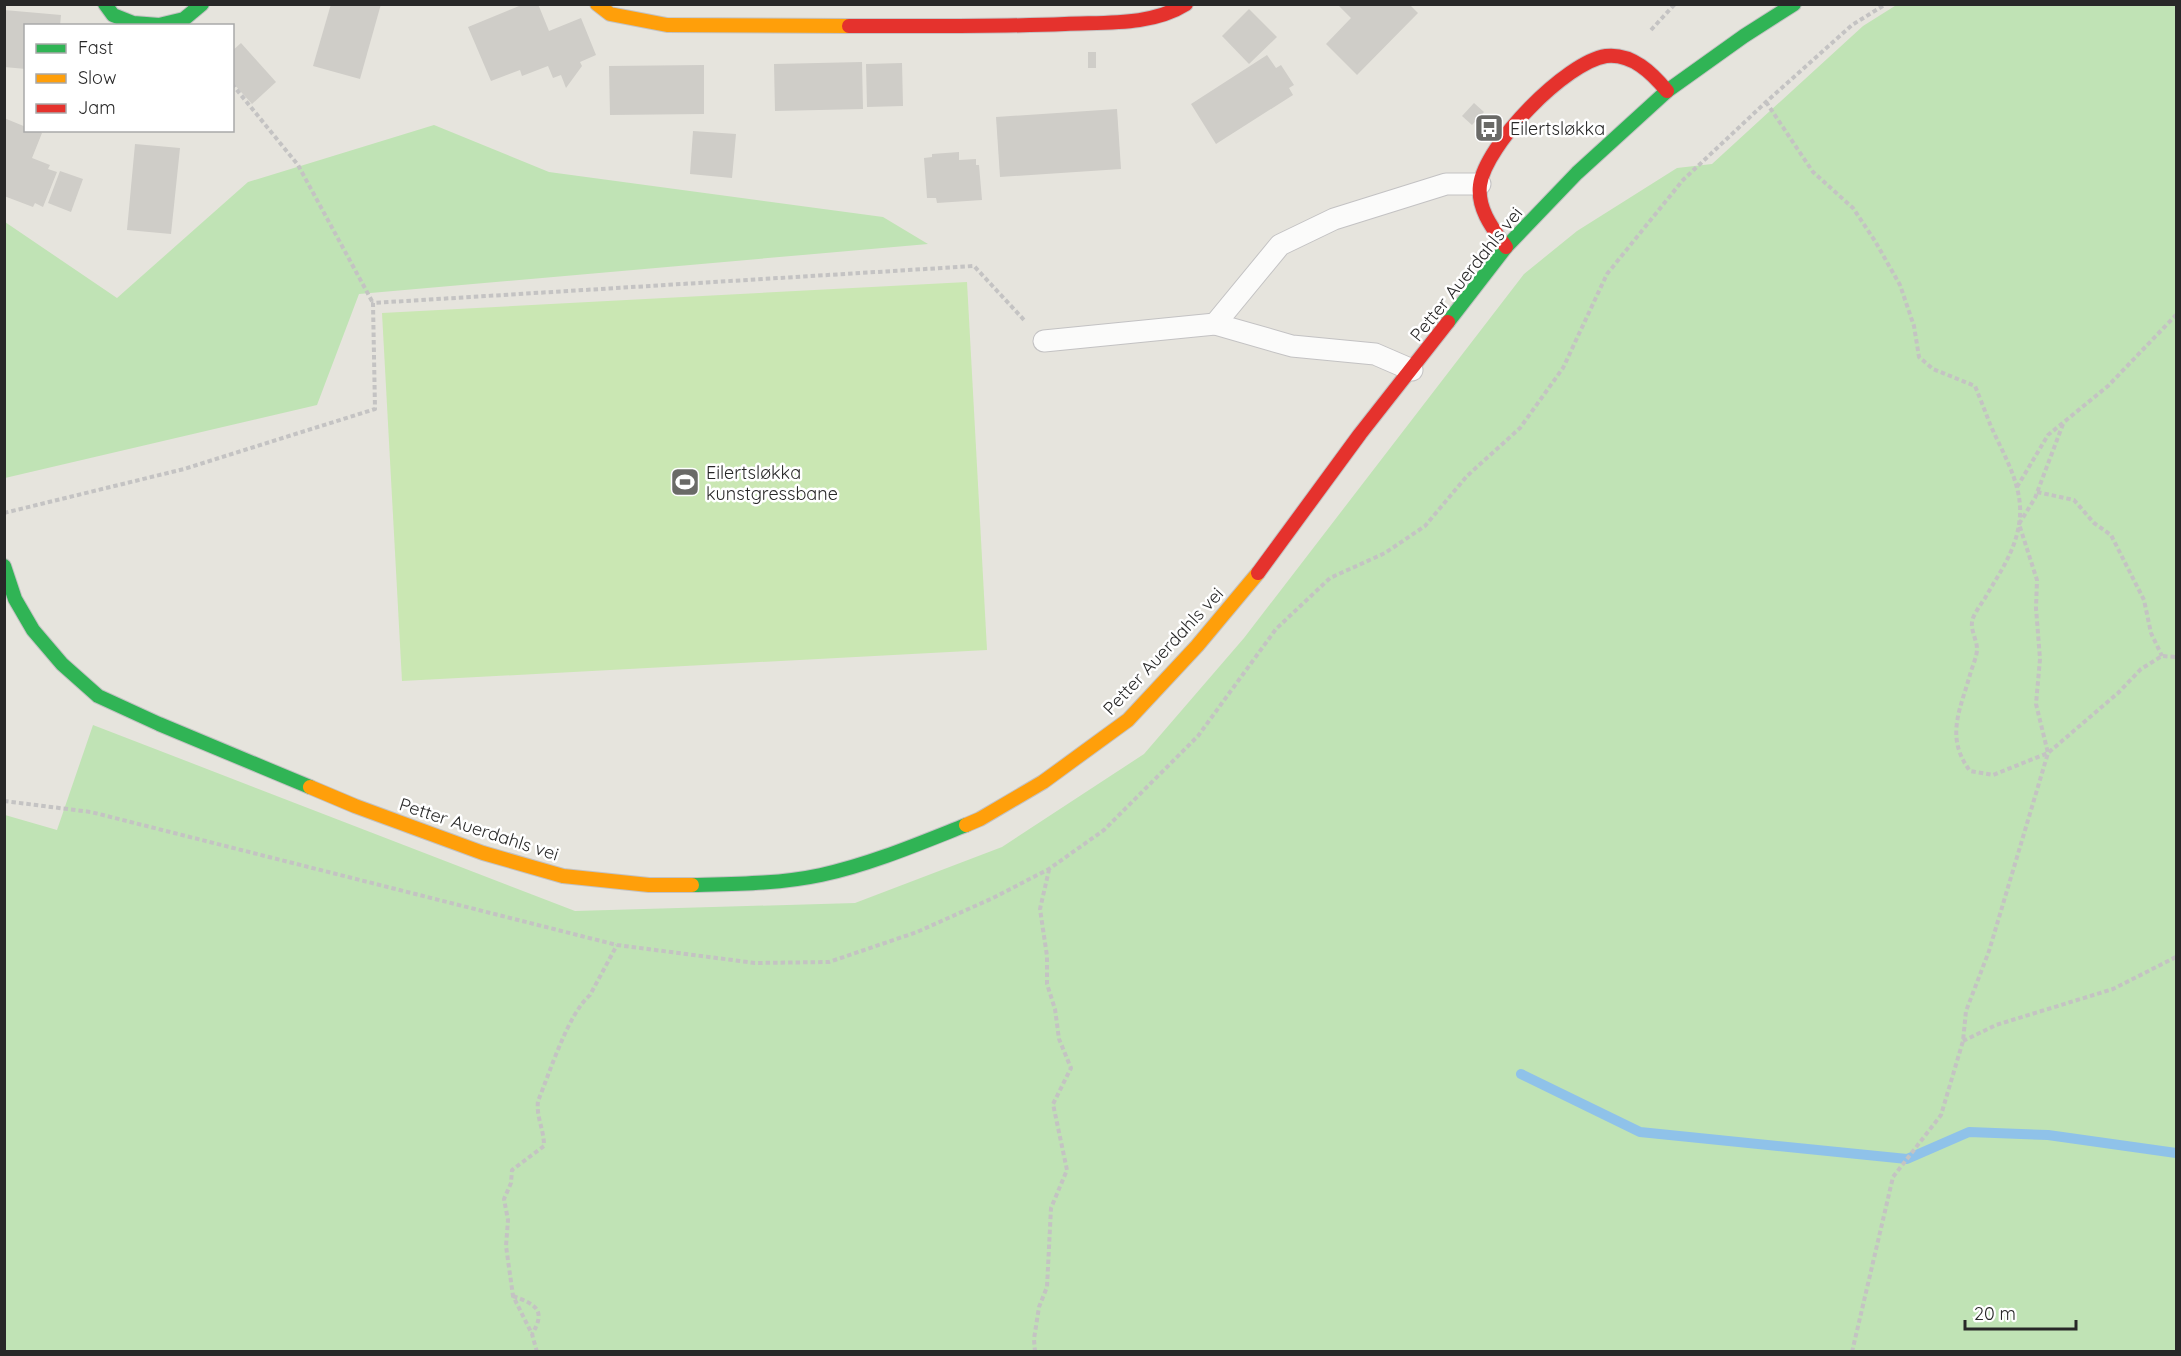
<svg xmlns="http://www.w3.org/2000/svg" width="2181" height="1356" font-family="Quicksand,sans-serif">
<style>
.green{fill:#c0e3b5}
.pitch{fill:#cae7b3}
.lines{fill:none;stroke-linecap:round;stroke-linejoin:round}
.stream{stroke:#8fc2e9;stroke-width:10}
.building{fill:#cfcdc8}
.lane-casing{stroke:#c3c2c3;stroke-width:23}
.fast-casing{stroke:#c3c2c3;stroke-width:16}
.slow-casing{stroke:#c3c2c3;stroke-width:16}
.jam-casing{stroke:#c3c2c3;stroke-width:16}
.path{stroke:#c4c3c3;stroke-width:4;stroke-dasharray:4.5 3;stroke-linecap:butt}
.lane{stroke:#fbfbfa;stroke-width:21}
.fast{stroke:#30b455;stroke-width:14}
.slow{stroke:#ff9f0a;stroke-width:14}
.jam{stroke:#e5322d;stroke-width:14}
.labels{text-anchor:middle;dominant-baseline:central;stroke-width:5;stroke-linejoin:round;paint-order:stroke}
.poi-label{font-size:18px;fill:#282828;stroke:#fff;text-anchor:start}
.street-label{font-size:18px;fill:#282828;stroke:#fff}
</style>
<rect width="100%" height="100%" fill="#e6e4dd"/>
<!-- green -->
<g class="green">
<path d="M1898 4 2176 5V1351H5V815L57 830 93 725 575 911 855 903 1002 847 1144 754 1244 638 1524 274 1577 231 1677 168 1712 164 1863 26Z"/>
<path d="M434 125 549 172 883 217 928 244 359 294 317 405 5 478V222L117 298 248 182Z"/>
</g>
<!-- pitch -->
<path class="pitch" d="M967 282 987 650 402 681 382 313Z"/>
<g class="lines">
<!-- stream -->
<path class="stream" d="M1521 1074 1640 1132 1907 1159 1969 1132 2048 1135 2176 1153"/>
</g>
<!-- building -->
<g class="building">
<path d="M331 4H381L360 79 313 66Z"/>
<path d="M524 4H538L549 31 581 18 596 55 580 62 582 66 566 88 561 75 553 78 548 66 522 76 520 70 491 81 468 27Z"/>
<path d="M1337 4H1409L1418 13 1357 75 1326 44 1351 18Z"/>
<path d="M1249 9 1277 37 1249 64 1222 36Z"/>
<path d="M4 10 61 15 60 26H26V69L4 67Z"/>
<path d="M241 43 276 82 252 104 232 82V51Z"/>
<rect x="1088" y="52" width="8" height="16"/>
<path d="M1267 55 1276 68 1281 65 1294 85 1289 88 1293 95 1216 144 1191 104Z"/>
<path d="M862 62 863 109 775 111 774 64Z"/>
<path d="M902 63 903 106 867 107 866 64Z"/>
<path d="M704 65V114L610 115 609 66Z"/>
<path d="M1474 103 1484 112 1472 125 1462 116Z"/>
<path d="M1117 109 1121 169 1000 177 996 117Z"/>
<path d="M4 118 26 127V130H36L42 133 32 158 50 165 48 169 57 172 43 207 35 203 33 207 4 196Z"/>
<path d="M693 131 736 134 732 178 690 174Z"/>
<path d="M135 144 180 148 171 234 127 230Z"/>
<path d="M959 152V160L976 159V165H979L982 200 937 203 936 198H927L924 158 932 157V154Z"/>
<path d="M60 171 83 179 71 212 48 203Z"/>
</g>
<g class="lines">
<!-- lane casing -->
<g class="lane-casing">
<g id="lane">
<path d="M1215 324 1280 245 1334 219 1446 184H1480"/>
<path d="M1044 341 1215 324 1292 346 1375 354 1412 370"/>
</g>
</g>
<!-- fast casing -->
<g class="fast-casing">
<g id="fast">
<path d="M105 4 113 15 133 23 159 25 184 19 202 4"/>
<path d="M1448 322 1506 247 1577 173 1667 91 1744 36 1794 4"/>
<path d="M4 566 15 599 33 630 62 664 98 696 159 724 310 787"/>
<path d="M692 885C735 884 779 884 821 875 871 864 918 844 966 825"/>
</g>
</g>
<!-- slow casing -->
<g class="slow-casing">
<g id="slow">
<path d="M597 4 610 14 667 25 849 26"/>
<path d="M310 787 355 806 483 853 563 876 649 885H692"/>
<path d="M966 825 980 819 1043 782 1128 720 1197 646 1258 573"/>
</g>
</g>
<!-- jam casing -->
<g class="jam-casing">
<g id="jam">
<path d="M849 26C921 26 993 27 1065 24 1105 22 1151 26 1186 4"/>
<path d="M1506 247C1493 229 1477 209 1480 185 1485 145 1566 62 1606 56 1632 53 1652 73 1667 91"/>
<path d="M1258 573 1360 434 1448 322"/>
</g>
</g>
<!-- path -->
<g class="path">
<path d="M1651 30 1675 4"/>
<path d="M232 84 298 165 373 303"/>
<path d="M1766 102 1813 172 1853 208 1875 241 1900 285 1914 326 1919 357 1933 369 1975 386C1980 398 1985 411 1990 424 2002 452 2022 483 2020 515 2018 548 2001 570 1985 598 1981 604 1976 611 1973 618 1969 629 1977 639 1977 649 1977 656 1973 665 1971 671 1961 709 1944 736 1970 771L1993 775 2048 753 2036 704 2040 659 2036 608 2037 580 2019 524 2035 498 2063 424"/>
<path d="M2017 487 2048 435 2108 386 2176 315"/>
<path d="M2037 492 2074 500 2094 523 2111 535 2144 600 2151 633 2162 656"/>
<path d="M4 513 184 469 375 409 373 303 974 266 1025 321"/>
<path d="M4 801 91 812 617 945 755 963 829 962 917 932 993 898 1049 869 1104 830 1198 736 1276 629 1330 578 1385 553 1425 526 1467 476 1520 428 1563 368 1607 274 1683 180 1766 102 1852 25 1886 4"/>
<path d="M1963 1041 1996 1025 2113 989 2176 957"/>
<path d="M513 1296C535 1304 547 1310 532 1334"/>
<path d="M537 1352 532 1334 513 1296 506 1246 508 1220 504 1199 511 1183 512 1170 544 1146C544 1129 536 1117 538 1101 550 1072 568 1014 590 995L617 945"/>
<path d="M1035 1352 1034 1339 1039 1307 1047 1287 1051 1208 1067 1170 1053 1104 1071 1068 1059 1039 1055 1009 1047 984V956L1040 909 1049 870"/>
<path d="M1852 1352 1893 1177 1941 1115 1963 1041 1966 1011 1989 951 2048 753 2118 693 2141 669 2162 656 2176 657"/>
</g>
<!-- lane -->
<use href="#lane" class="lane"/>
<!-- fast -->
<use href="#fast" class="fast"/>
<!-- slow -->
<use href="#slow" class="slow"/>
<!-- jam -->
<use href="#jam" class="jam"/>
</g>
<!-- icons -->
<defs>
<g id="bus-square" transform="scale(1.5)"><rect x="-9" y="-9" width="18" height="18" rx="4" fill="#6a6a67" stroke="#fff"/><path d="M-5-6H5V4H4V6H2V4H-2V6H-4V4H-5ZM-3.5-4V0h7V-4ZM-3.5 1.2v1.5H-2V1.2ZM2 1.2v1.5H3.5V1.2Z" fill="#fff"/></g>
<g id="stadium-square" transform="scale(1.5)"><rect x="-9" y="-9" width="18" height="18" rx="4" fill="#6a6a67" stroke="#fff"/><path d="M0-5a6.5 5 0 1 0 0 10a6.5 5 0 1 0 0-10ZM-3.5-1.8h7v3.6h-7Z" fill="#fff"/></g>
</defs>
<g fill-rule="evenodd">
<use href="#bus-square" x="1489" y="128"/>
<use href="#stadium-square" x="685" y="482"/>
</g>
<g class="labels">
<!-- poi labels -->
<g class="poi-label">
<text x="1510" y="128">Eilertsløkka</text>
<text x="706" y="472">Eilertsløkka<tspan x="706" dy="21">kunstgressbane</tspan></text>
</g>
<!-- street labels -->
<g class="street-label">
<text transform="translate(1466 274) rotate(-51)">Petter Auerdahls vei</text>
<text transform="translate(1163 651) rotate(-47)">Petter Auerdahls vei</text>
<text transform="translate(479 829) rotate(18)">Petter Auerdahls vei</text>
</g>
</g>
<!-- border -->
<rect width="2181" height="1356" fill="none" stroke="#282828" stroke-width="12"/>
<!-- legend -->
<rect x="24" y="24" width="210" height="108" fill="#ffffff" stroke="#a9a9a9" stroke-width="1.5"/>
<rect x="36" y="44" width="30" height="9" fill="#30b455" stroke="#a9a9a9" stroke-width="1.5"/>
<text x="78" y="54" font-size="18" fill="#282828">Fast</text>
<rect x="36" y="74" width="30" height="9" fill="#ff9f0a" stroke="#a9a9a9" stroke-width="1.5"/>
<text x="78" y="84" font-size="18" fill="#282828">Slow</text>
<rect x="36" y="104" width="30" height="9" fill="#e5322d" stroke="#a9a9a9" stroke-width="1.5"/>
<text x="78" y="114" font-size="18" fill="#282828">Jam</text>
<!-- scale -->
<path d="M1965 1320v9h111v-9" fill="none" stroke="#282828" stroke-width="3"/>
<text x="1974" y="1320" font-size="18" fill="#282828" stroke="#ffffff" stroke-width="4.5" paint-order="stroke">20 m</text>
</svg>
